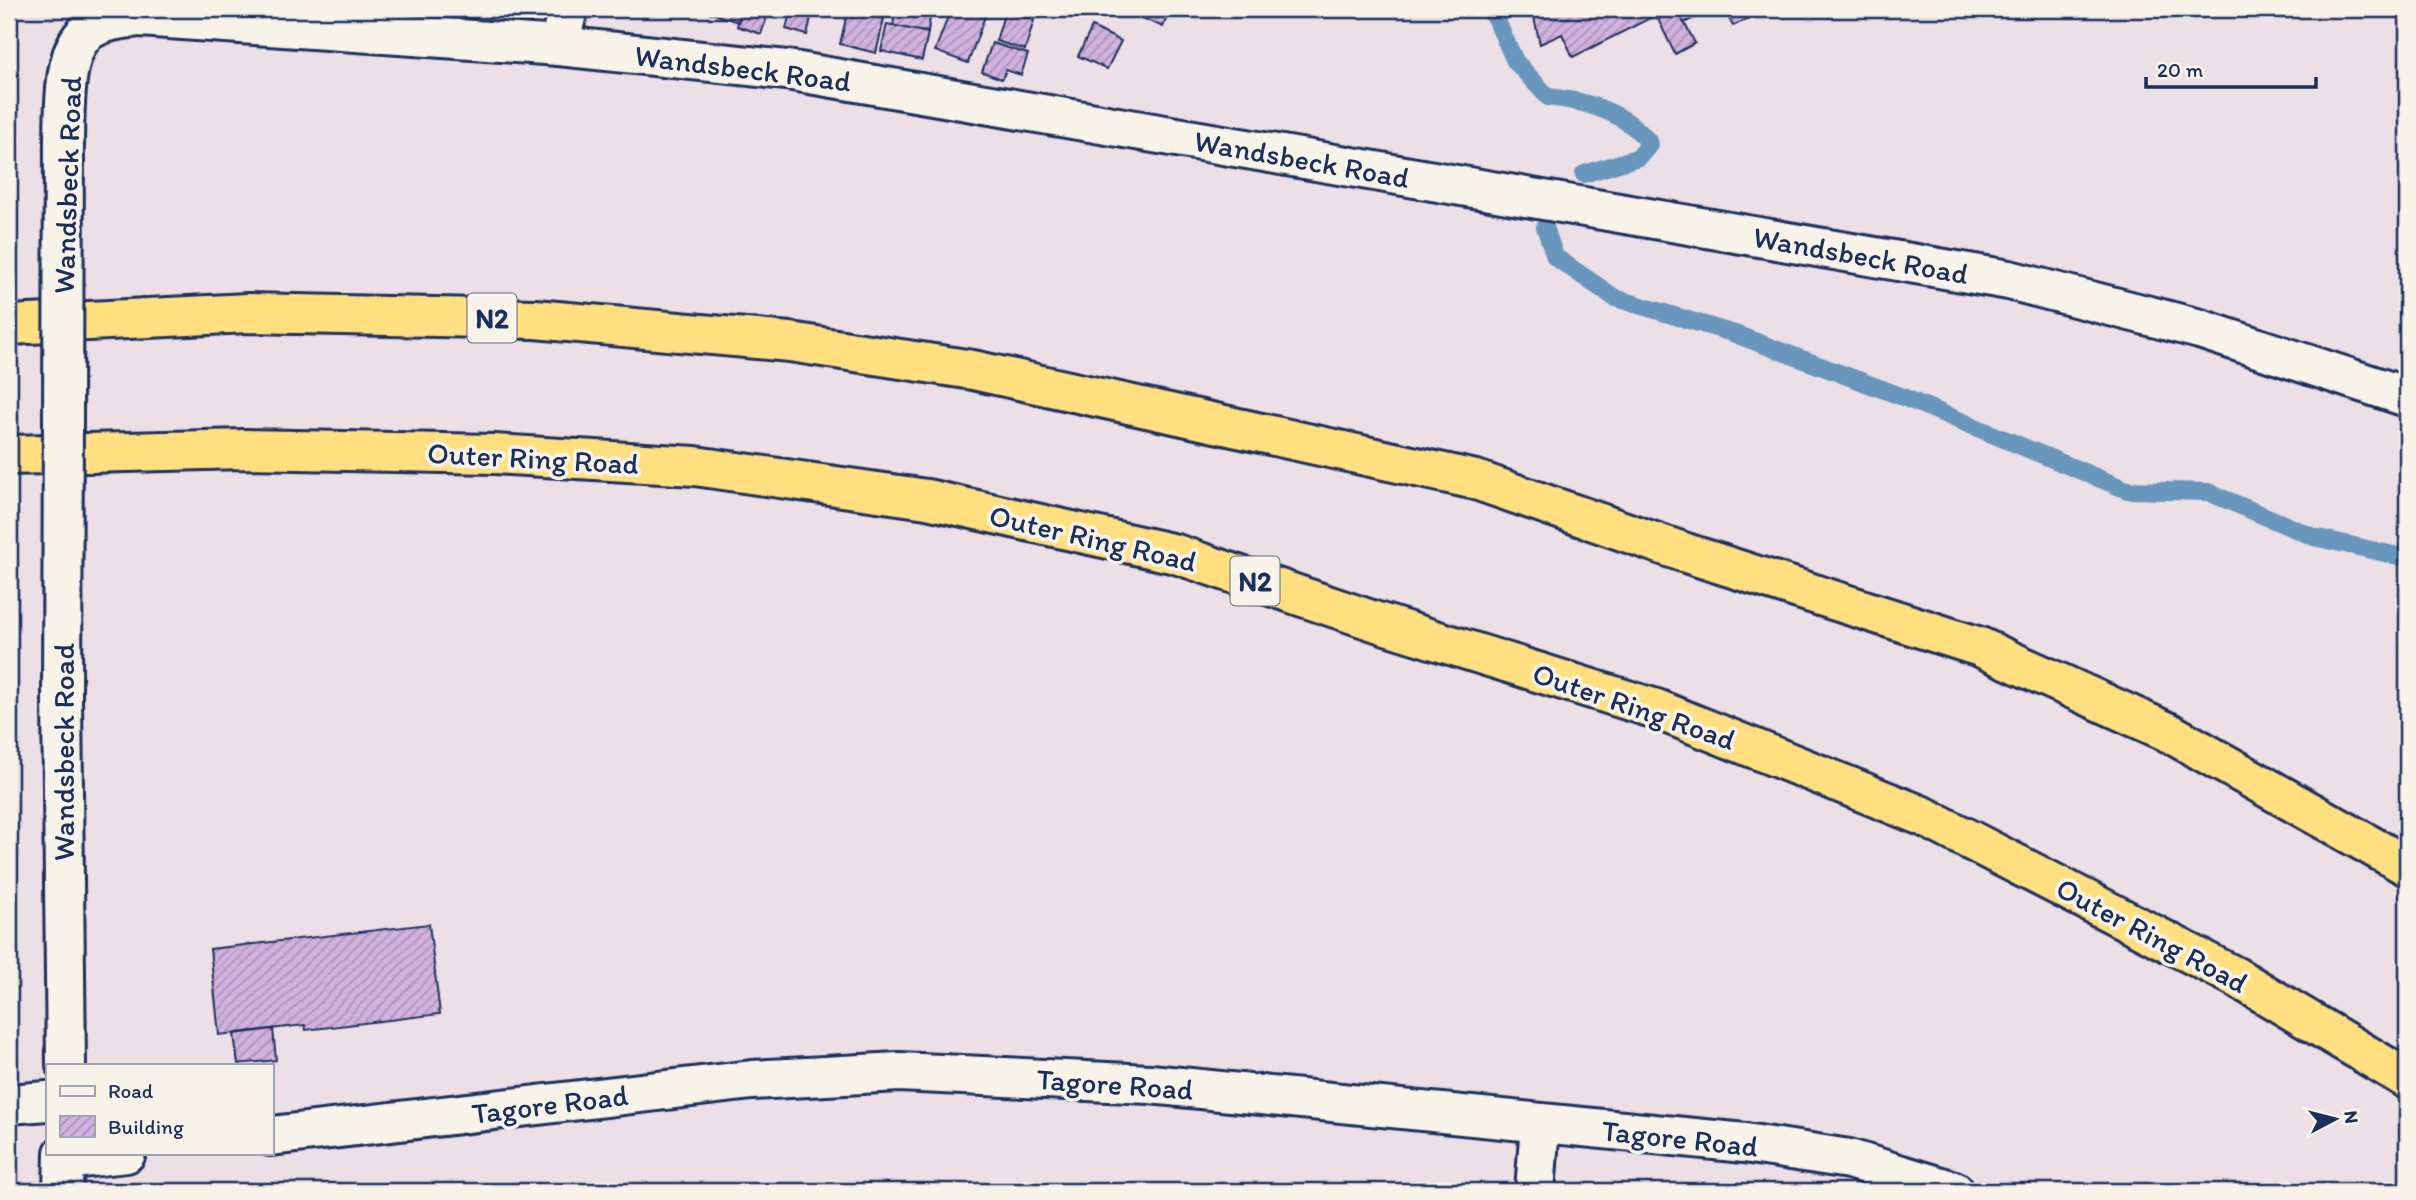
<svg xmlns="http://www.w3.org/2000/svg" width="2416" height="1200" font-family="Itim,sans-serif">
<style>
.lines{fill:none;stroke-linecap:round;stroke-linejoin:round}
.stream{stroke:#6796bd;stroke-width:18}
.building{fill:url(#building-hatch);stroke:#1b2f5e;stroke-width:2}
.street-casing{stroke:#1b2f5e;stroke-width:44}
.highway-casing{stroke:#1b2f5e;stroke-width:44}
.street{stroke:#f7f3e8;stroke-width:38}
.highway{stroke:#ffdf80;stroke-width:38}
.street-bridge-casing{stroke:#1b2f5e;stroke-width:44;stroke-linecap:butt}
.street-bridge{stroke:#f7f3e8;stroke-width:38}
.labels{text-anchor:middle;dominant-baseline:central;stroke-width:7;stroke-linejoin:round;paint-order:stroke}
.shield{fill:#f7f3e8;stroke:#5d6a87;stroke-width:2}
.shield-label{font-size:28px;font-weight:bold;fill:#1b2f5e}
.street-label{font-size:30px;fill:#1b2f5e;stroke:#f7f3e8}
</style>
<defs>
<pattern id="building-hatch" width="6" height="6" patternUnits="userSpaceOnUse" patternTransform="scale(1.75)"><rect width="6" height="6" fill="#d1b1dd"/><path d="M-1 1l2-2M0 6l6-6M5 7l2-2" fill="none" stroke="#a990b6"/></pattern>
</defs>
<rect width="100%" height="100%" fill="#ecdfe5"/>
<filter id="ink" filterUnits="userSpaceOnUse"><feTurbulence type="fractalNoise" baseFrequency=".0143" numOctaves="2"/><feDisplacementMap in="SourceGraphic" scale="14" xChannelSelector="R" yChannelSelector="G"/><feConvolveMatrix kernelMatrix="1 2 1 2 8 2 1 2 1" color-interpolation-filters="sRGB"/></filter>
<g filter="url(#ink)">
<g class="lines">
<!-- stream -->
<g class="stream">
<path d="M1486 9 1494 15 1515 61 1548 97C1585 101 1628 113 1650 144L1639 157 1584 174"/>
<path d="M1545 227 1555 257 1615 298 1735 334 1898 395 2127 490 2208 492 2314 537 2407 558"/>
</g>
</g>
<!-- building -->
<g class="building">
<path d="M709 9H742L738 22 708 12Z"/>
<path d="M743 9H770L761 34 737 26Z"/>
<path d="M791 9H813L807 35 786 29Z"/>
<path d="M895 9H931L928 32 893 28Z"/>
<path d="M951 9H964L985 16 968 63 935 51Z"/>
<path d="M1013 9H1039L1037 15Z"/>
<path d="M1137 9H1171L1163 27 1135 15Z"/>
<path d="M1532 9H1677L1695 43 1675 54 1656 15 1573 57 1562 34 1540 44Z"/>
<path d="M1677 9H1713L1684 23Z"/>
<path d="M1724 9H1768L1733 26Z"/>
<path d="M848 10 884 19 876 53 840 44Z"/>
<path d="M1005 11 1034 20 1025 50 996 41Z"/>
<path d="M887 24 928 33 922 60 881 51Z"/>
<path d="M1092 27 1121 41 1107 69 1078 56Z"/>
<path d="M992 43 1028 54 1021 75 1006 70 1002 79 982 72Z"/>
<path d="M429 924 440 1014 306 1030 305 1025 219 1035 210 949Z"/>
<path d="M273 1029 276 1060 238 1064 234 1034Z"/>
</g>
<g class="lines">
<!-- street casing -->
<g class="street-casing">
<g id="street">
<path d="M559 46 568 9"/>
<path d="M64 139C65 109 62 46 91 29 106 20 123 19 140 17L559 46 787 70 2009 280 2200 329 2407 397"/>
<path d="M62 699 66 1065"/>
<path d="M9 1104 47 1101"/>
<path d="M271 1136 752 1080 899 1072 1150 1084 1745 1143 1849 1159 1954 1191"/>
<path d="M64 1160 126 1153"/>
<path d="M63 1191 64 1153"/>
<path d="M1535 1191 1540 1124"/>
</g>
</g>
<!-- highway casing -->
<g class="highway-casing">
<g id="highway">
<path d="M9 325 248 313 535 319 790 342 973 370 1476 480 1686 553 1980 647 2168 732 2407 866"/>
<path d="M9 455 245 449 494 454 695 466 927 499 1176 554 1377 622 1656 709 1925 817 2236 977 2407 1079"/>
</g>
</g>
<!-- street -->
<use href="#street" class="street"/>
<!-- highway -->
<use href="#highway" class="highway"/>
<!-- street-bridge casing -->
<g class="street-bridge-casing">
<path id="street-bridge" d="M62 699 64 139"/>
</g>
<!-- street-bridge -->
<use href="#street-bridge" class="street-bridge"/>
</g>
</g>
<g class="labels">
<!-- shield labels -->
<g class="shield">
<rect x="467.5" y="293.5" width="49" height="49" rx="5"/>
<rect x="1230.5" y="556.5" width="49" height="49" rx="5"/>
</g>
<g class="shield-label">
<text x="492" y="318">N2</text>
<text x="1255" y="581">N2</text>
</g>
<!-- street labels -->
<g class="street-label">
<text transform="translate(743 68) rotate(7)">Wandsbeck Road</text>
<text transform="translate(1302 159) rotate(10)">Wandsbeck Road</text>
<text transform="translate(67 185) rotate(-88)">Wandsbeck Road</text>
<text transform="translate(1861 255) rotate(10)">Wandsbeck Road</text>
<text transform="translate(533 458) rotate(3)">Outer Ring Road</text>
<text transform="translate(1093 538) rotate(13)">Outer Ring Road</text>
<text transform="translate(1634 706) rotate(19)">Outer Ring Road</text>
<text transform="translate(63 752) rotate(-90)">Wandsbeck Road</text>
<text transform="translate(2152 935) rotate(28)">Outer Ring Road</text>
<text transform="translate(1115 1084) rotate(4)">Tagore Road</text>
<text transform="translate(550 1104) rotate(-7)">Tagore Road</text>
<text transform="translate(1680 1138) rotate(6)">Tagore Road</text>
</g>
</g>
<!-- margin -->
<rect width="2416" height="1200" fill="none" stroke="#f7f3e8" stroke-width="35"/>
<rect x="18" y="18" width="2381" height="1165" fill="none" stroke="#1b2f5e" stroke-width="2.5" filter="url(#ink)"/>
<!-- legend -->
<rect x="46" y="1064" width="228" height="91" fill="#f7f3e8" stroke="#9fa5b1" stroke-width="2"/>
<rect x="60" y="1086" width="35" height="10" fill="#f7f3e8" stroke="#9fa5b1" stroke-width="2"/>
<text x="108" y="1098" font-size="21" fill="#1b2f5e">Road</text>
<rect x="60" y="1116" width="35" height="21" fill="url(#building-hatch)" stroke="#9fa5b1" stroke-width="2"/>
<text x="108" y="1134" font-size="21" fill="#1b2f5e">Building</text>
<!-- north arrow -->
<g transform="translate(2335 1119) rotate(83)" stroke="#f7f3e8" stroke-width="5" paint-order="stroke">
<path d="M0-5L12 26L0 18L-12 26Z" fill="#1b2f5e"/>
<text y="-10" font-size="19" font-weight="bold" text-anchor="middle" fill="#1b2f5e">N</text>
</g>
<!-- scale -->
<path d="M2146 77v10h170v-10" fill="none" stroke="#1b2f5e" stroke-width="3.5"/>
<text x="2157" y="77" font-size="21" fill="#1b2f5e" stroke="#f7f3e8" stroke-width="5" paint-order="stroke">20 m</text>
</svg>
